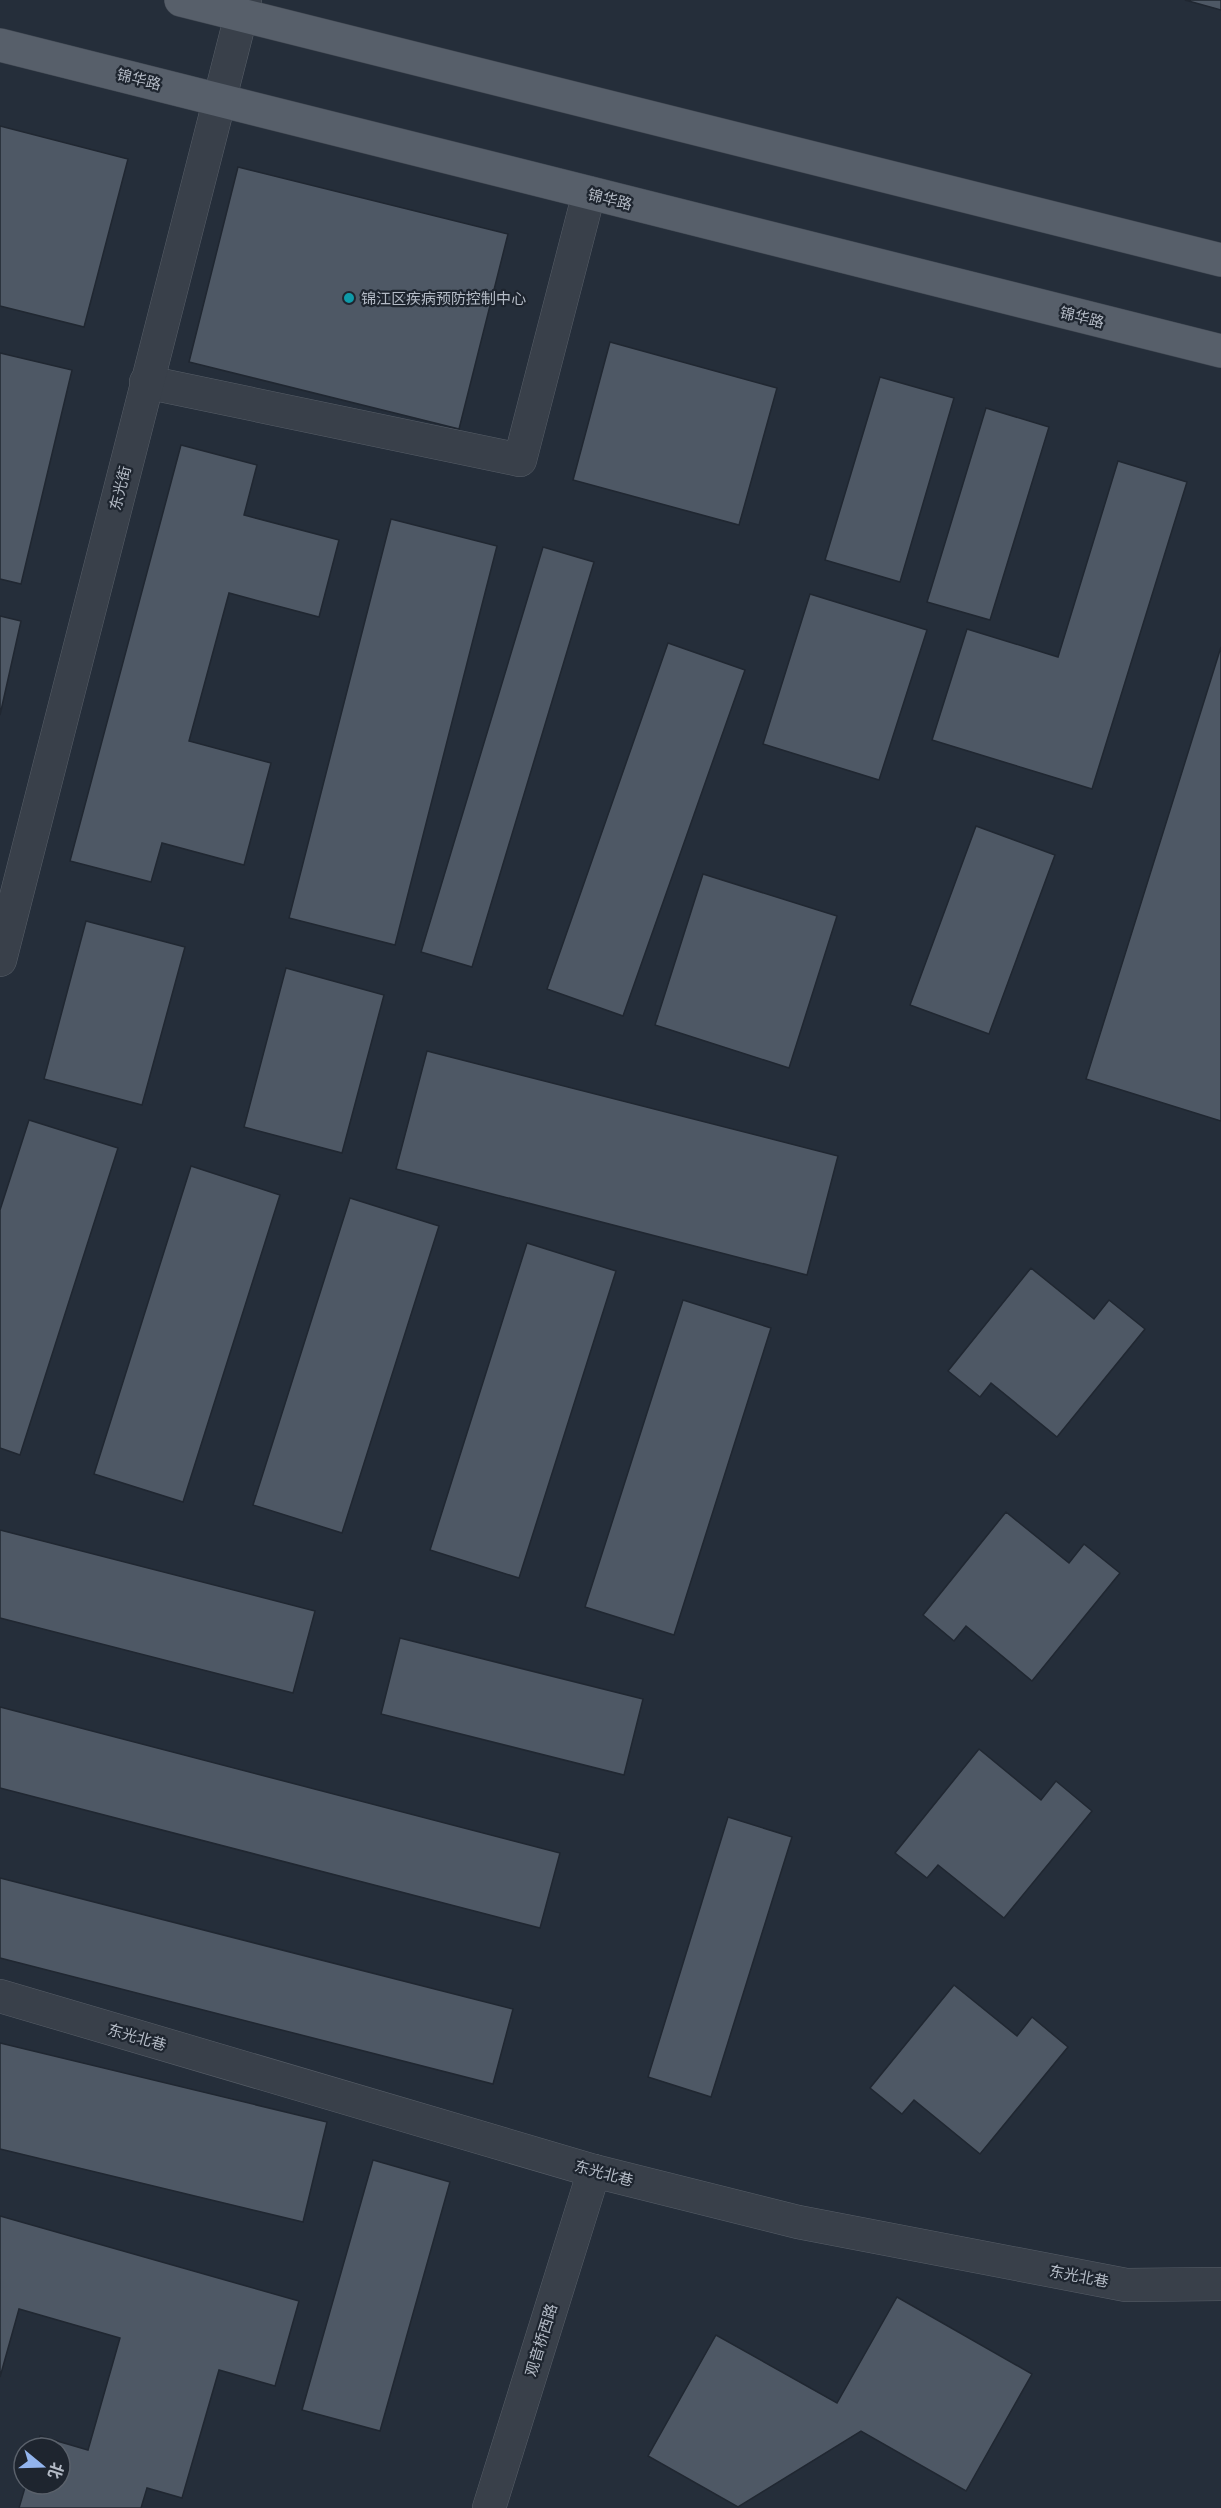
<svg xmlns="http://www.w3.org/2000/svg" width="1221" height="2508" font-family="Manrope,'Noto Sans SC',sans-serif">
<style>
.building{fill:#4e5865;stroke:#202731;stroke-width:1.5}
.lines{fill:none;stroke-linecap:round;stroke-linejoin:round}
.minor-casing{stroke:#575e68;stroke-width:34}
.major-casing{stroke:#424953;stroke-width:34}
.minor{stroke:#39404a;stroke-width:33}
.major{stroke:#575f6a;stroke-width:33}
.culture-dot{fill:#0f9aa8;stroke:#1e252f;stroke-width:2}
.labels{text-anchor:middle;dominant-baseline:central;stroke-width:4.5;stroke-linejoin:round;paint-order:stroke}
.street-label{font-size:15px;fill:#b4bbc6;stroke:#1e252f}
.poi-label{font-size:15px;fill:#b4bbc6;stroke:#1e252f;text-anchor:start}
</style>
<rect width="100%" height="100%" fill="#252e3a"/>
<!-- building -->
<g class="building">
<path d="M1185 0H1221V10Z"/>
<path d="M0 126 128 159 84 327 0 306Z"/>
<path d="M238 167 508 234 459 429 189 362Z"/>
<path d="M610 342 777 388 739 525 573 480Z"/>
<path d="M0 353 72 370 21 584 0 579Z"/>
<path d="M880 377 954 398 900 582 825 560Z"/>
<path d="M986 408 1049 427 990 620 927 602Z"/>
<path d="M181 445 257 465 244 515 339 540 319 617 229 593 189 741 271 763 244 865 162 843 151 882 70 861Z"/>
<path d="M1118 461 1187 482 1092 789 932 740 967 629 1058 657Z"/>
<path d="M391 519 497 546 395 945 289 918Z"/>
<path d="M543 547 594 562 472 967 421 952Z"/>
<path d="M810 594 927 630 879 780 763 744Z"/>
<path d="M0 616 21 621 0 715Z"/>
<path d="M668 643 745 670 623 1016 547 989Z"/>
<path d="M1221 647V1121L1086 1079Z"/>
<path d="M976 826 1055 855 989 1034 910 1005Z"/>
<path d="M703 874 837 916 789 1068 655 1025Z"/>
<path d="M86 921 185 947 142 1105 44 1079Z"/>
<path d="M286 968 384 995 342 1153 244 1127Z"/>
<path d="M427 1051 838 1156 807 1275 396 1169Z"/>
<path d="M29 1120 118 1148 20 1455 0 1448V1210Z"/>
<path d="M191 1166 280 1195 183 1502 94 1474Z"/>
<path d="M350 1198 439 1226 342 1533 253 1505Z"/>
<path d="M527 1243 616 1271 519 1578 430 1550Z"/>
<path d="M1031 1268 1094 1319 1109 1300 1145 1329 1057 1437 991 1383 980 1397 948 1371Z"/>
<path d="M683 1300 771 1328 674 1635 585 1607Z"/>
<path d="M1006 1512 1069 1563 1084 1544 1120 1573 1032 1681 966 1626 954 1641 923 1615Z"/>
<path d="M0 1530 315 1611 293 1693 0 1618Z"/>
<path d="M400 1638 643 1699 624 1775 381 1714Z"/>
<path d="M0 1707 560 1853 540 1928 0 1788Z"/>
<path d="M979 1749 1041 1800 1056 1781 1092 1811 1004 1918 938 1865 927 1878 895 1853Z"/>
<path d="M728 1817 792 1837 711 2097 648 2077Z"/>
<path d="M0 1878 513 2009 493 2084 0 1958Z"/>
<path d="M954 1985 1017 2036 1032 2017 1068 2047 980 2154 914 2100 902 2114 870 2088Z"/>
<path d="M0 2043 327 2122 303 2222 0 2149Z"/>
<path d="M373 2160 450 2182 380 2431 302 2410Z"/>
<path d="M0 2216 299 2301 275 2386 219 2370 182 2498 147 2488 141 2508H19L26 2484H60V2448H36L40 2436 88 2450 120 2338 19 2309 0 2377Z"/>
<path d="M897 2297 1032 2374 966 2491 861 2431 738 2507 648 2456 716 2335 837 2403Z"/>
</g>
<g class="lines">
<!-- minor casing -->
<g class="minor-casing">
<g id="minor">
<path d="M146 382 520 460 589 193"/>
<path d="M0 960 245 0"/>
<path d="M0 1996 594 2171 798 2222 1126 2285 1221 2284"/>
<path d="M489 2508 594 2171"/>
</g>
</g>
<!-- major casing -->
<g class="major-casing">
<g id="major">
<path d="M181 0 1221 260"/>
<path d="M0 45 1221 351"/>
</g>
</g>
<!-- minor -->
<use href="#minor" class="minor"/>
<!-- major -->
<use href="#major" class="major"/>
</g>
<!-- markers -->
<circle class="culture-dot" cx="349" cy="298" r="6"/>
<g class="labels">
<!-- street labels -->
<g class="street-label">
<text transform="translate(139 79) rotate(14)">锦华路</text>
<text transform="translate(610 199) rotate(14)">锦华路</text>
<text transform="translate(1082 317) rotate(14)">锦华路</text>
<text transform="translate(120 488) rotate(-76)">东光街</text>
<text transform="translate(137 2037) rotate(16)">东光北巷</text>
<text transform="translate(604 2173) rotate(15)">东光北巷</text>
<text transform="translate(1079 2276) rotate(11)">东光北巷</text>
<text transform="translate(541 2340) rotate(-73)">观音桥西路</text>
</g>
<!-- poi labels -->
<g class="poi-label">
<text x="361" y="298">锦江区疾病预防控制中心</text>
</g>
</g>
<!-- north arrow -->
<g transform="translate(42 2466) rotate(109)"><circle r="28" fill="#1e252f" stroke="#5a616b" stroke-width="1.5"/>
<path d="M0-4.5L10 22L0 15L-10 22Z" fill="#92b4ed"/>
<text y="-9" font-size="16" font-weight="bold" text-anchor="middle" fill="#b4bbc6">北</text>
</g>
</svg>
